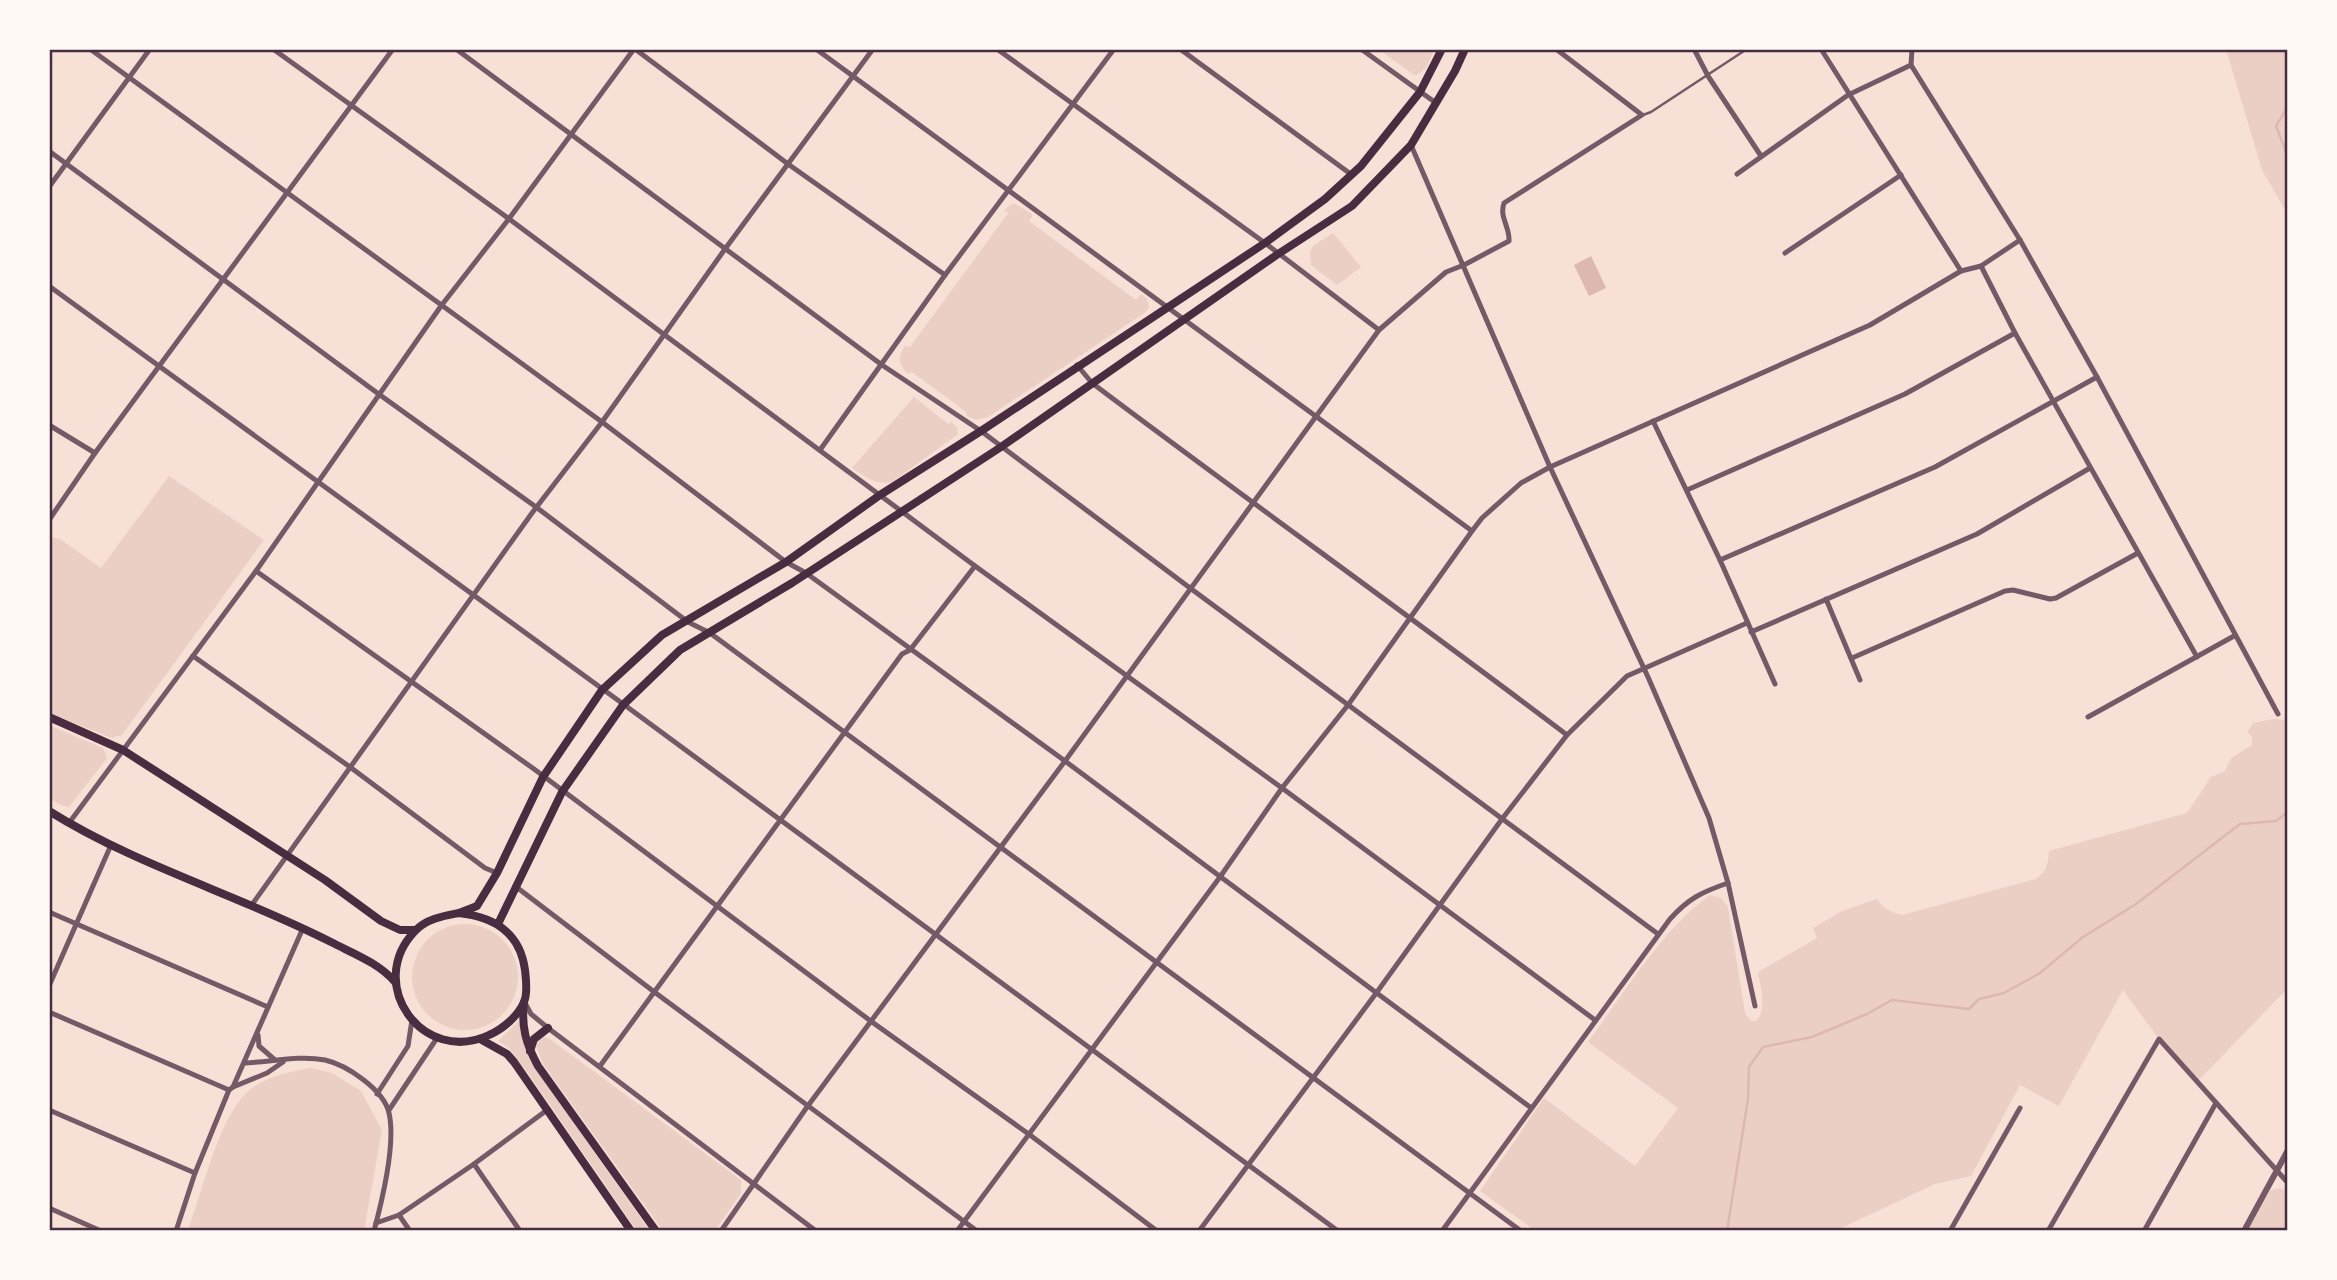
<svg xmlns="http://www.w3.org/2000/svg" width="2337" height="1280" font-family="Figtree,sans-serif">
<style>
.green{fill:#ebcfc5}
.water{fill:#dcb8b0}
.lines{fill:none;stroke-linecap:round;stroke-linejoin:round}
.stream{stroke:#dcb8b0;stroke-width:2.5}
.service{stroke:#755966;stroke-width:2.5}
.minor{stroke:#755966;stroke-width:5}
.tertiary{stroke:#755966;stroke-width:6}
.primary{stroke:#4a2c40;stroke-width:8}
.neatline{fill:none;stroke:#4a2c40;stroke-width:2.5}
</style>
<rect width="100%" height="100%" fill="#f7e1d7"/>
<!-- green -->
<g class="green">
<path d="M1378 49H1434C1430 59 1427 73 1414 75Z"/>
<path d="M2226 49H2288V215L2262 170Z"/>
<path d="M1015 204 1033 215 1029 221 1136 300 1141 294 1147 299 1149 307 1146 312 988 417 976 420 967 416 966 412 912 372 908 374C898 364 897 358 905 346L910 347 1009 212 1004 211 1010 205Z"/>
<path d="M1333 233 1361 267 1337 285 1311 265 1310 252 1313 246Z"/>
<path d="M914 397 948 424 952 422 958 429 957 435 892 482C876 486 865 476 852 468Z"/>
<path d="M169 476 264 540 122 735 112 738 49 713V537L60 539 101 568Z"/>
<path d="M2273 719 2288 720V988L2197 1082 2159 1039 2123 990 2059 1106 2020 1085 1971 1176 1935 1184 1835 1231H1536L1480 1191 1544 1098 1635 1166 1678 1108 1588 1042C1622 996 1664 927 1710 895L1721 898 1728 907 1745 1013 1751 1021H1756C1768 1008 1760 987 1758 972L1817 938 1813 928 1842 911 1877 899C1884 909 1890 912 1902 915L2036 879C2047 871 2048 864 2049 851L2187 813 2211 777 2225 771 2231 758 2252 745V737L2247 732 2253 723Z"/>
<path d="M49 725 103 748 107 758 69 807 60 805 49 798Z"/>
<circle cx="465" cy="977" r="53"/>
<path d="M519 1021 528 1052 582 1135 650 1231H637L530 1076 509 1048 498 1041Z"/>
<path d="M545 1037 550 1039 741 1180V1193L715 1231H663L543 1064 536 1046 541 1039Z"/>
<path d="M311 1068 332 1073 361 1091 382 1130 364 1231H188C201 1194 219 1119 246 1093 261 1078 290 1071 311 1068Z"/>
<path d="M2280 1188 2288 1191V1231H2247L2271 1190Z"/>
</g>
<!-- water -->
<path class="water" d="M1591 256 1606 288 1589 296 1574 265Z"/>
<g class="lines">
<!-- stream -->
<g class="stream">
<path d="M2288 106 2276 126 2288 157"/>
<path d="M1727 1231 1748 1099 1749 1067 1763 1047 1812 1037 1867 1014 1892 1000 1969 1009 1979 999 2004 993 2040 973 2083 937 2136 904 2240 824 2276 821 2288 812"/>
</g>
<!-- service -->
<path class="service" d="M1643 115 1651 112 1747 49"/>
<!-- minor -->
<g class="minor">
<path d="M90 49 602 422 786 562 806 573 1065 761 1530 1107"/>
<path d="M273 49 501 213 975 566 1282 788 1595 1020"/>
<path d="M456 49 882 365 981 431 1190 588 1658 934"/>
<path d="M635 49 788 164 945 275"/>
<path d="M816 49 1472 531"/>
<path d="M997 49 1265 243 1379 330"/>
<path d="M1180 49 1352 175"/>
<path d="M1361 49 1436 103"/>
<path d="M1694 49 1708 76 1761 156"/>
<path d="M1821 49 1961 271"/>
<path d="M1912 49 1911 65 2020 240 2097 377 2278 714"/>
<path d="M1411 145 1550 467 1648 677 1709 818 1728 883 1755 1006"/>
<path d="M49 151 380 395 536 507 688 622 710 633 1521 1231"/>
<path d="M1737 174 1848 95 1911 65"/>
<path d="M49 187 150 49"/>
<path d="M1785 253 1901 175"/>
<path d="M1981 266 2015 333 2197 657"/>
<path d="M49 286 630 709 1338 1231"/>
<path d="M1077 365 1092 383C1250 502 1410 616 1567 735"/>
<path d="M1653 421 1720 560 1775 684"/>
<path d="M49 425 95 453"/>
<path d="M820 450 945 275 1114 49"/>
<path d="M1687 490 1905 394 2015 333"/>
<path d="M49 520 95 453 393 49"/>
<path d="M1720 560 1935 467 2097 377"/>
<path d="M256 571 534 769 872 1022 1030 1135 1157 1231"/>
<path d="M1826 599 1860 680"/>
<path d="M1751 632 1977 534 2090 468"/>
<path d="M193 656 350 767 485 868 497 873"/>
<path d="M1852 658 2005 591 2013 590 2050 599 2056 598 2138 553"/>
<path d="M2088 717 2234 636"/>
<path d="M69 823 256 571 441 306 508 220 634 49"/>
<path d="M515 886 653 991 977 1231"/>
<path d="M251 906 532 513 602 422 725 249 873 49"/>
<path d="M49 912 268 1007"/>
<path d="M49 986 111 845"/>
<path d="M524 1001 531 1014 548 1028 816 1231"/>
<path d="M49 1012 229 1090"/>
<path d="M258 1035 259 1046 275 1060"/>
<path d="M244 1063C271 1062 299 1055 325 1060 347 1065 384 1090 389 1113 396 1143 382 1201 374 1231"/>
<path d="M600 1066 902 654 910 650 975 566"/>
<path d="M233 1087 267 1073 283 1062"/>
<path d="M377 1094 408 1046 412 1020"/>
<path d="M49 1110 195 1173"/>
<path d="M389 1110 437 1038"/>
<path d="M474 1164 520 1231"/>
<path d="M49 1208 101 1231"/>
<path d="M399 1215 410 1231"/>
<path d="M376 1223 399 1215 474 1164 547 1110"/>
<path d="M176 1231 195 1173 229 1090 233 1087 303 928"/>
<path d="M721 1231 807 1107 1065 761 1379 330 1446 272 1464 265 1509 241C1510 227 1499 217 1504 203L1642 115 1556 49"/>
<path d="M957 1231 1220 877 1282 788 1348 705 1472 531 1482 518 1521 483 1550 467 1870 325 1961 271 1981 266 2020 240"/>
<path d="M1199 1231 1377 992 1502 819 1567 735 1627 676 1747 623"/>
<path d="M1442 1231 1670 919C1689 898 1702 892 1728 883"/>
<path d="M1950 1231 2020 1108"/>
<path d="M2048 1231 2159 1039 2288 1183"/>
<path d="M2144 1231 2216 1103"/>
</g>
<!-- tertiary -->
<path class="tertiary" d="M2244 1231 2288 1150"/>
<!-- primary -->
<g class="primary">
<path d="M49 717 123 750 325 880 381 921 400 930H415"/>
<path d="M49 811C137 866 239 895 331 942 352 953 379 963 395 982"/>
<path d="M459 913 477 906 497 873 543 777 602 690 662 635 786 562 880 495 981 431 1265 243 1325 199 1361 166 1420 92 1442 49"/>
<path d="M459 913C494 917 520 932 525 970 526 979 528 993 524 1002 518 1016 503 1029 489 1035 423 1066 364 984 415 931 426 919 443 916 459 913Z"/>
<path d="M498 924 562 792 623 705 680 650 792 583 1001 447 1278 254 1352 206 1411 145 1455 71 1465 49"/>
<path d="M524 1002C521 1027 526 1044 538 1066L656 1231"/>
<path d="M480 1039 507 1054 514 1062 631 1231"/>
<path d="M530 1051 534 1039 548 1028"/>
</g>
</g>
<!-- border -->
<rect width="2337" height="1280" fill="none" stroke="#fffaf5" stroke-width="102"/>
<rect x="51" y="51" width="2235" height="1178" class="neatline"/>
</svg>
